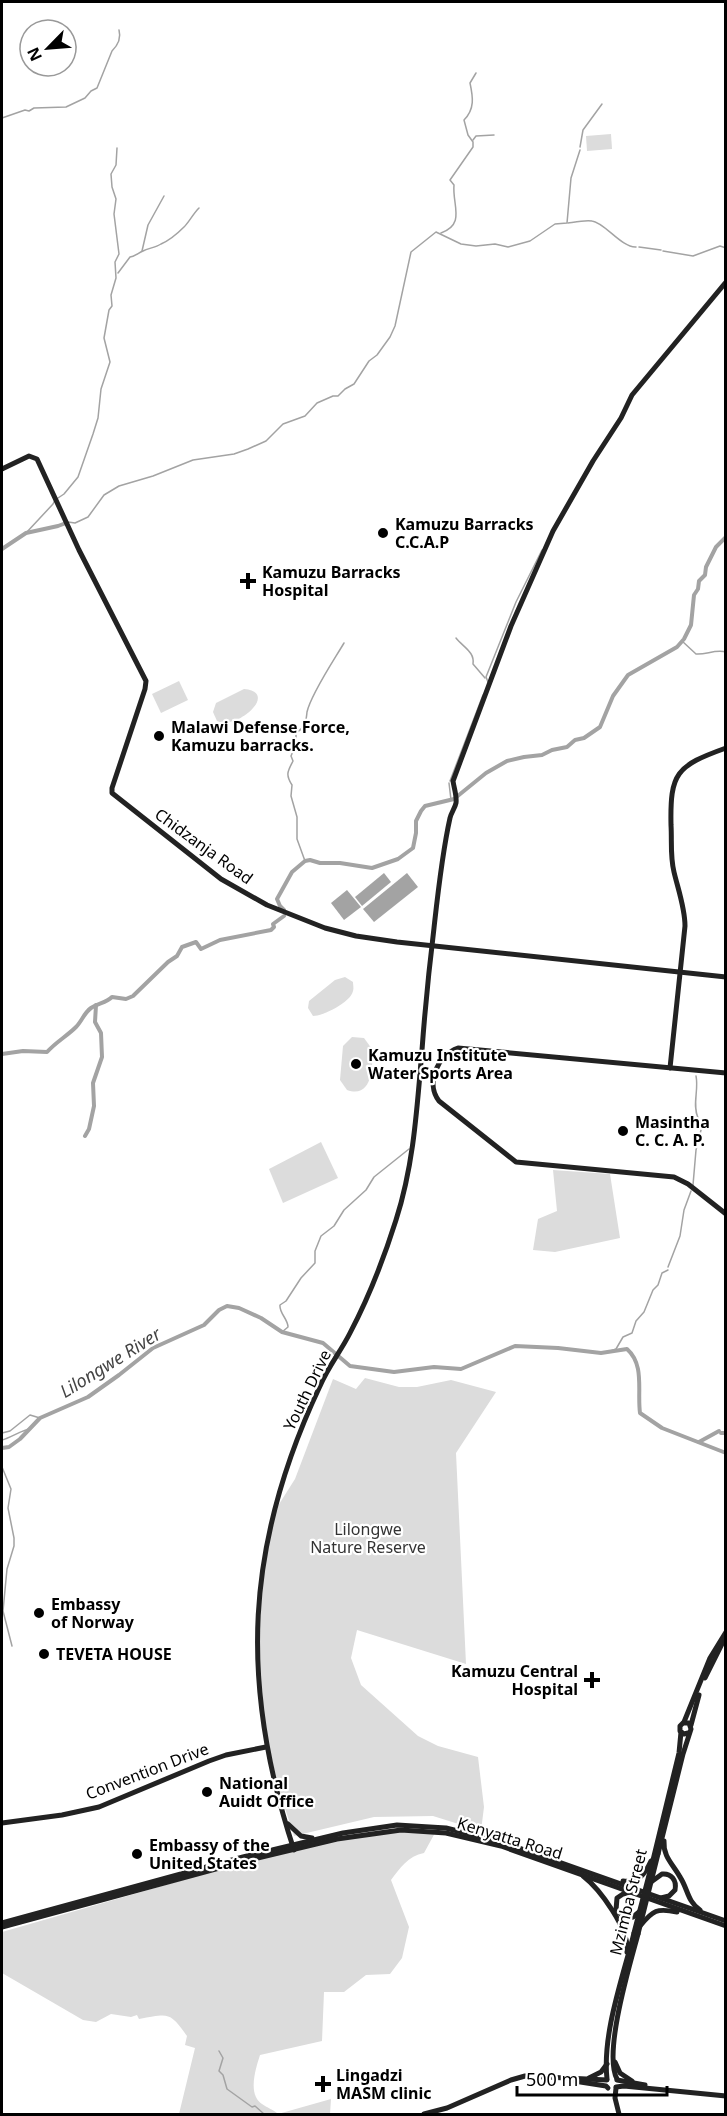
<svg xmlns="http://www.w3.org/2000/svg" width="727" height="2116" font-family="'Noto Sans',sans-serif">
<style>
.green{fill:#dcdcdc}
.water{fill:#a3a3a3}
.lines{fill:none;stroke-linecap:round;stroke-linejoin:round}
.stream{stroke:#a3a3a3;stroke-width:1.5}
.river{stroke:#a3a3a3;stroke-width:4}
.secondary{stroke:#222;stroke-width:5}
.secondary-bridge{stroke:#222;stroke-width:5}
.poi-dot{fill:#000;stroke:#fff;stroke-width:2}
.labels{text-anchor:middle;dominant-baseline:central;stroke-width:4.5;stroke-linejoin:round;paint-order:stroke}
.poi-label{font-size:16px;font-weight:bold;fill:#000;stroke:#fff;text-anchor:start}
.street-label{font-size:16px;fill:#000;stroke:#fff}
.park-label{font-size:16px;fill:#333;stroke:#fff}
.water-label{font-size:18px;font-style:italic;fill:#444;stroke:#fff}
</style>
<rect width="100%" height="100%" fill="#fff"/>
<!-- green -->
<g class="green">
<path d="M611 134 612 149 587 151 586 136Z"/>
<path d="M179 681 188 700 161 713 152 694Z"/>
<path d="M244 689C280 692 237 731 217 721L213 712 216 703Z"/>
<path d="M345 977 353 982C353 984 354 989 353 991 351 1002 323 1016 313 1016L308 1008 309 1001 335 980Z"/>
<path d="M352 1037 364 1038 372 1049C373 1065 373 1099 347 1090L340 1080 343 1046Z"/>
<path d="M321 1142 338 1178 283 1203 269 1169Z"/>
<path d="M553 1170 610 1174 620 1238 555 1252 533 1250 538 1219 557 1211Z"/>
<path d="M365 1378 399 1387H417L451 1380 496 1392 456 1453 466 1664 357 1630 351 1658 361 1685 418 1736 438 1746 478 1757 484 1807 481 1831 433 1816 374 1817 294 1836 281 1796 265 1732 259 1644 263 1574 276 1509 295 1479 333 1379 356 1389Z"/>
<path d="M386 1829 436 1831 424 1853C408 1856 400 1868 391 1880L409 1927 402 1958 390 1974 366 1975 344 1992H324L322 2041 260 2055C256 2068 247 2094 262 2104 267 2108 273 2109 278 2114L331 2099 330 2114H179L195 2048 185 2045 187 2036C169 2011 169 2014 139 2019L137 2015 131 2017 111 2014 96 2022 83 2020 2 1973V1932L332 1837Z"/>
</g>
<!-- water -->
<g class="water">
<path d="M384 873 391 882 362 906 355 897Z"/>
<path d="M407 873 418 887 374 922 363 909Z"/>
<path d="M347 890 361 907 344 920 331 903Z"/>
</g>
<g class="lines">
<!-- stream -->
<g class="stream">
<path d="M2 118 25 110 29 111 34 108 66 107 85 98 91 91 97 88 112 51C118 45 121 37 119 30"/>
<path d="M473 140 476 136 494 135"/>
<path d="M580 147 583 130 602 104"/>
<path d="M568 223C575 222 585 220 592 221 604 222 622 248 636 247"/>
<path d="M441 233C466 224 452 205 454 185L450 180 473 147V142L468 135 464 120C475 109 473 97 470 83L476 73"/>
<path d="M639 247 661 250"/>
<path d="M142 251 148 225 164 196"/>
<path d="M663 251 693 256 720 246 726 248"/>
<path d="M118 273 130 257C136 256 138 253 143 251 148 248 155 248 161 244 168 241 178 233 184 227 189 222 193 214 199 208"/>
<path d="M58 498 64 494 78 477 93 434 98 418 101 389 110 362 104 338 109 310 112 306 111 295 116 278 115 262 119 254 114 214 116 199 112 187 111 174 116 165 117 148"/>
<path d="M68 522 75 523 88 517 104 495 119 486 153 476 193 460 234 454 248 449 266 441 283 424 305 416 317 403 333 396H338L345 389 354 384 369 361 377 355 390 337 395 326 411 252 436 232 461 244 476 246 495 244 508 247 530 241 555 224 567 223 571 178 580 150"/>
<path d="M26 533 53 504 55 500"/>
<path d="M456 638C463 647 475 652 473 664L485 678"/>
<path d="M682 641 696 654C706 655 715 649 726 652"/>
<path d="M488 682 486 677 516 602 542 550"/>
<path d="M297 732C306 727 306 721 307 712 311 694 334 660 344 643"/>
<path d="M296 735V744L291 756 293 761C288 771 285 774 292 785L291 796 297 817V839L305 861"/>
<path d="M450 781 483 695"/>
<path d="M449 783 451 800"/>
<path d="M696 1076C699 1090 692 1104 698 1118"/>
<path d="M693 1185 696 1150 701 1130 698 1119"/>
<path d="M668 1267 680 1236 684 1210 691 1191"/>
<path d="M282 1332 288 1327C288 1319 279 1313 280 1305L286 1301 301 1278 315 1263V1251L321 1236 334 1226 344 1210 366 1190 374 1177 409 1149"/>
<path d="M608 1352 616 1349 623 1337 632 1333 636 1321 644 1312 653 1290 658 1285 662 1273 668 1270"/>
<path d="M2 1433 10 1431 30 1415 40 1418"/>
<path d="M2 1440C10 1438 24 1429 30 1429"/>
<path d="M2 1467 11 1489 8 1508 14 1538V1546L7 1569 3 1611 12 1646"/>
<path d="M219 2051 223 2058 219 2071 223 2075 227 2089 252 2107 255 2106 264 2114"/>
</g>
<!-- river -->
<g class="river">
<path d="M2 549 26 533 58 526 66 523"/>
<path d="M284 910 280 906 277 899 292 872 305 861 310 860 320 863H340L372 868 398 859 413 848 416 833V821L421 811 425 806 454 799 486 773 507 761 524 757 542 755 552 750 567 747 575 740 584 738 600 727 613 696 628 675 677 647 684 639 691 625 694 595 698 589 699 581 705 575 706 567 716 547 726 537"/>
<path d="M2 1054 23 1051 47 1052C56 1042 67 1036 76 1027 82 1021 84 1013 91 1008 98 1003 106 1003 112 997L126 999 133 996 168 962 177 956 182 947 196 942 201 949 220 940 271 930 274 927 273 924 284 916"/>
<path d="M85 1136 89 1129 94 1106 93 1083 102 1057 101 1033 95 1022 96 1005"/>
<path d="M721 1433H726"/>
<path d="M699 1442 719 1431"/>
<path d="M2 1448 9 1447 20 1439 40 1418 88 1397 119 1375 153 1348 204 1325 219 1310 227 1306 239 1308 261 1318 282 1332 323 1343 350 1366 394 1372 434 1367 461 1369 515 1346 558 1348 601 1353 627 1349C645 1365 637 1391 640 1413L662 1428 726 1453"/>
</g>
<!-- secondary -->
<g class="secondary">
<path d="M2 469 29 456 37 459 79 550 146 681 145 689 112 788V793L221 879 267 905 325 928 356 936 397 942 726 977"/>
<path d="M670 1068 685 926C685 908 678 889 674 872 670 856 672 841 671 825 670 773 676 766 726 748"/>
<path d="M726 1073 458 1048C438 1055 425 1083 439 1101L516 1162 674 1177 688 1184 726 1214"/>
<path d="M705 1678 726 1636"/>
<path d="M684 1722 710 1658 726 1632"/>
<path d="M691 1725 699 1695"/>
<path d="M2 1823 62 1815 99 1807 209 1761 226 1755 266 1747"/>
<path d="M288 1824 301 1836 312 1838"/>
<path d="M664 1841C663 1857 673 1864 680 1877 688 1889 687 1901 700 1910"/>
<path d="M294 1850C239 1683 245 1545 320 1386 328 1367 341 1351 350 1333 369 1297 384 1258 396 1220 414 1164 417 1107 422 1050 425 1009 429 969 434 928 438 892 442 854 450 818 451 813 455 808 456 803 457 796 454 788 453 781L511 626 553 531 593 461 621 418 632 395 726 282"/>
<path d="M658 1854 683 1754 691 1729 689 1723H683L680 1726V1731L684 1734 688 1733"/>
<path d="M653 1860 679 1753 681 1732"/>
<path d="M583 1876C600 1889 630 1930 627 1952"/>
<path d="M623 1881C639 1883 645 1874 651 1861"/>
<path d="M651 1882 662 1874C671 1873 677 1880 675 1890L669 1896 661 1898"/>
<path d="M630 1892 623 1894 617 1898 616 1910 625 1918 633 1917 639 1912"/>
<path d="M2 1923 243 1857 343 1833 397 1825 446 1828 505 1843 726 1921"/>
<path d="M640 1926C653 1910 657 1908 677 1912"/>
<path d="M2 1927 245 1861 337 1839 401 1830 446 1833 501 1846 726 1926"/>
<path d="M615 2062 620 2073 632 2081"/>
<path d="M589 2078 601 2072 607 2064"/>
<path d="M607 2079C602 2034 623 1977 634 1933"/>
<path d="M617 2079C603 2053 630 1964 638 1934"/>
<path d="M617 2080 645 2085"/>
<path d="M574 2081 606 2086 608 2088"/>
<path d="M616 2087 624 2086 726 2096"/>
<path d="M616 2088 615 2098 619 2114"/>
<path d="M424 2114 447 2108 511 2080 525 2076 607 2080"/>
</g>
<!-- secondary-bridge -->
<g class="secondary-bridge">
<path d="M634 1933 653 1860"/>
<path d="M638 1934 658 1854"/>
</g>
</g>
<!-- markers -->
<g class="poi-dot">
<circle cx="383" cy="533" r="6"/>
<path d="M245 572h6v6h6v6h-6v6h-6v-6h-6v-6h6z"/>
<circle cx="159" cy="736" r="6"/>
<circle cx="356" cy="1064" r="6"/>
<circle cx="623" cy="1131" r="6"/>
<circle cx="39" cy="1613" r="6"/>
<circle cx="44" cy="1654" r="6"/>
<path d="M589 1671h6v6h6v6h-6v6h-6v-6h-6v-6h6z"/>
<circle cx="207" cy="1792" r="6"/>
<circle cx="137" cy="1854" r="6"/>
<path d="M320 2075h6v6h6v6h-6v6h-6v-6h-6v-6h6z"/>
</g>
<g class="labels">
<!-- poi labels -->
<g class="poi-label">
<text x="395" y="524">Kamuzu Barracks<tspan x="395" dy="18">C.C.A.P</tspan></text>
<text x="262" y="572">Kamuzu Barracks<tspan x="262" dy="18">Hospital</tspan></text>
<text x="171" y="727">Malawi Defense Force,<tspan x="171" dy="18">Kamuzu barracks.</tspan></text>
<text x="368" y="1055">Kamuzu Institute<tspan x="368" dy="18">Water Sports Area</tspan></text>
<text x="635" y="1122">Masintha<tspan x="635" dy="18">C. C. A. P.</tspan></text>
<text x="51" y="1604">Embassy<tspan x="51" dy="18">of Norway</tspan></text>
<text x="56" y="1654">TEVETA HOUSE</text>
<text x="578" y="1671" text-anchor="end">Kamuzu Central<tspan x="578" dy="18">Hospital</tspan></text>
<text x="219" y="1783">National<tspan x="219" dy="18">Auidt Office</tspan></text>
<text x="149" y="1845">Embassy of the<tspan x="149" dy="18">United States</tspan></text>
<text x="336" y="2075">Lingadzi<tspan x="336" dy="18">MASM clinic</tspan></text>
</g>
<!-- street labels -->
<g class="street-label">
<text transform="translate(204 846) rotate(36)">Chidzanja Road</text>
<text transform="translate(307 1390) rotate(-64)">Youth Drive</text>
<text transform="translate(147 1771) rotate(-21)">Convention Drive</text>
<text transform="translate(510 1838) rotate(17)">Kenyatta Road</text>
<text transform="translate(628 1902) rotate(-76)">Mzimba Street</text>
</g>
<!-- park labels -->
<g class="park-label">
<text x="368" y="1529">Lilongwe<tspan x="368" dy="18">Nature Reserve</tspan></text>
</g>
<!-- water labels -->
<g class="water-label">
<text transform="translate(110 1362) rotate(-32)">Lilongwe River</text>
</g>
</g>
<!-- border -->
<rect width="727" height="2116" fill="none" stroke="#000000" stroke-width="6"/>
<!-- north arrow -->
<g transform="translate(48 48) rotate(245)"><circle r="28" fill="#ffffff" stroke="#999999" stroke-width="1.5"/>
<path d="M0-4.5L10 22L0 15L-10 22Z" fill="#000000"/>
<text y="-9" font-size="16" font-weight="bold" text-anchor="middle" fill="#000000">N</text>
</g>
<!-- scale -->
<path d="M517 2086v9h150v-9" fill="none" stroke="#000000" stroke-width="3"/>
<text x="526" y="2086" font-size="18" fill="#000000" stroke="#ffffff" stroke-width="4.5" paint-order="stroke">500 m</text>
</svg>
